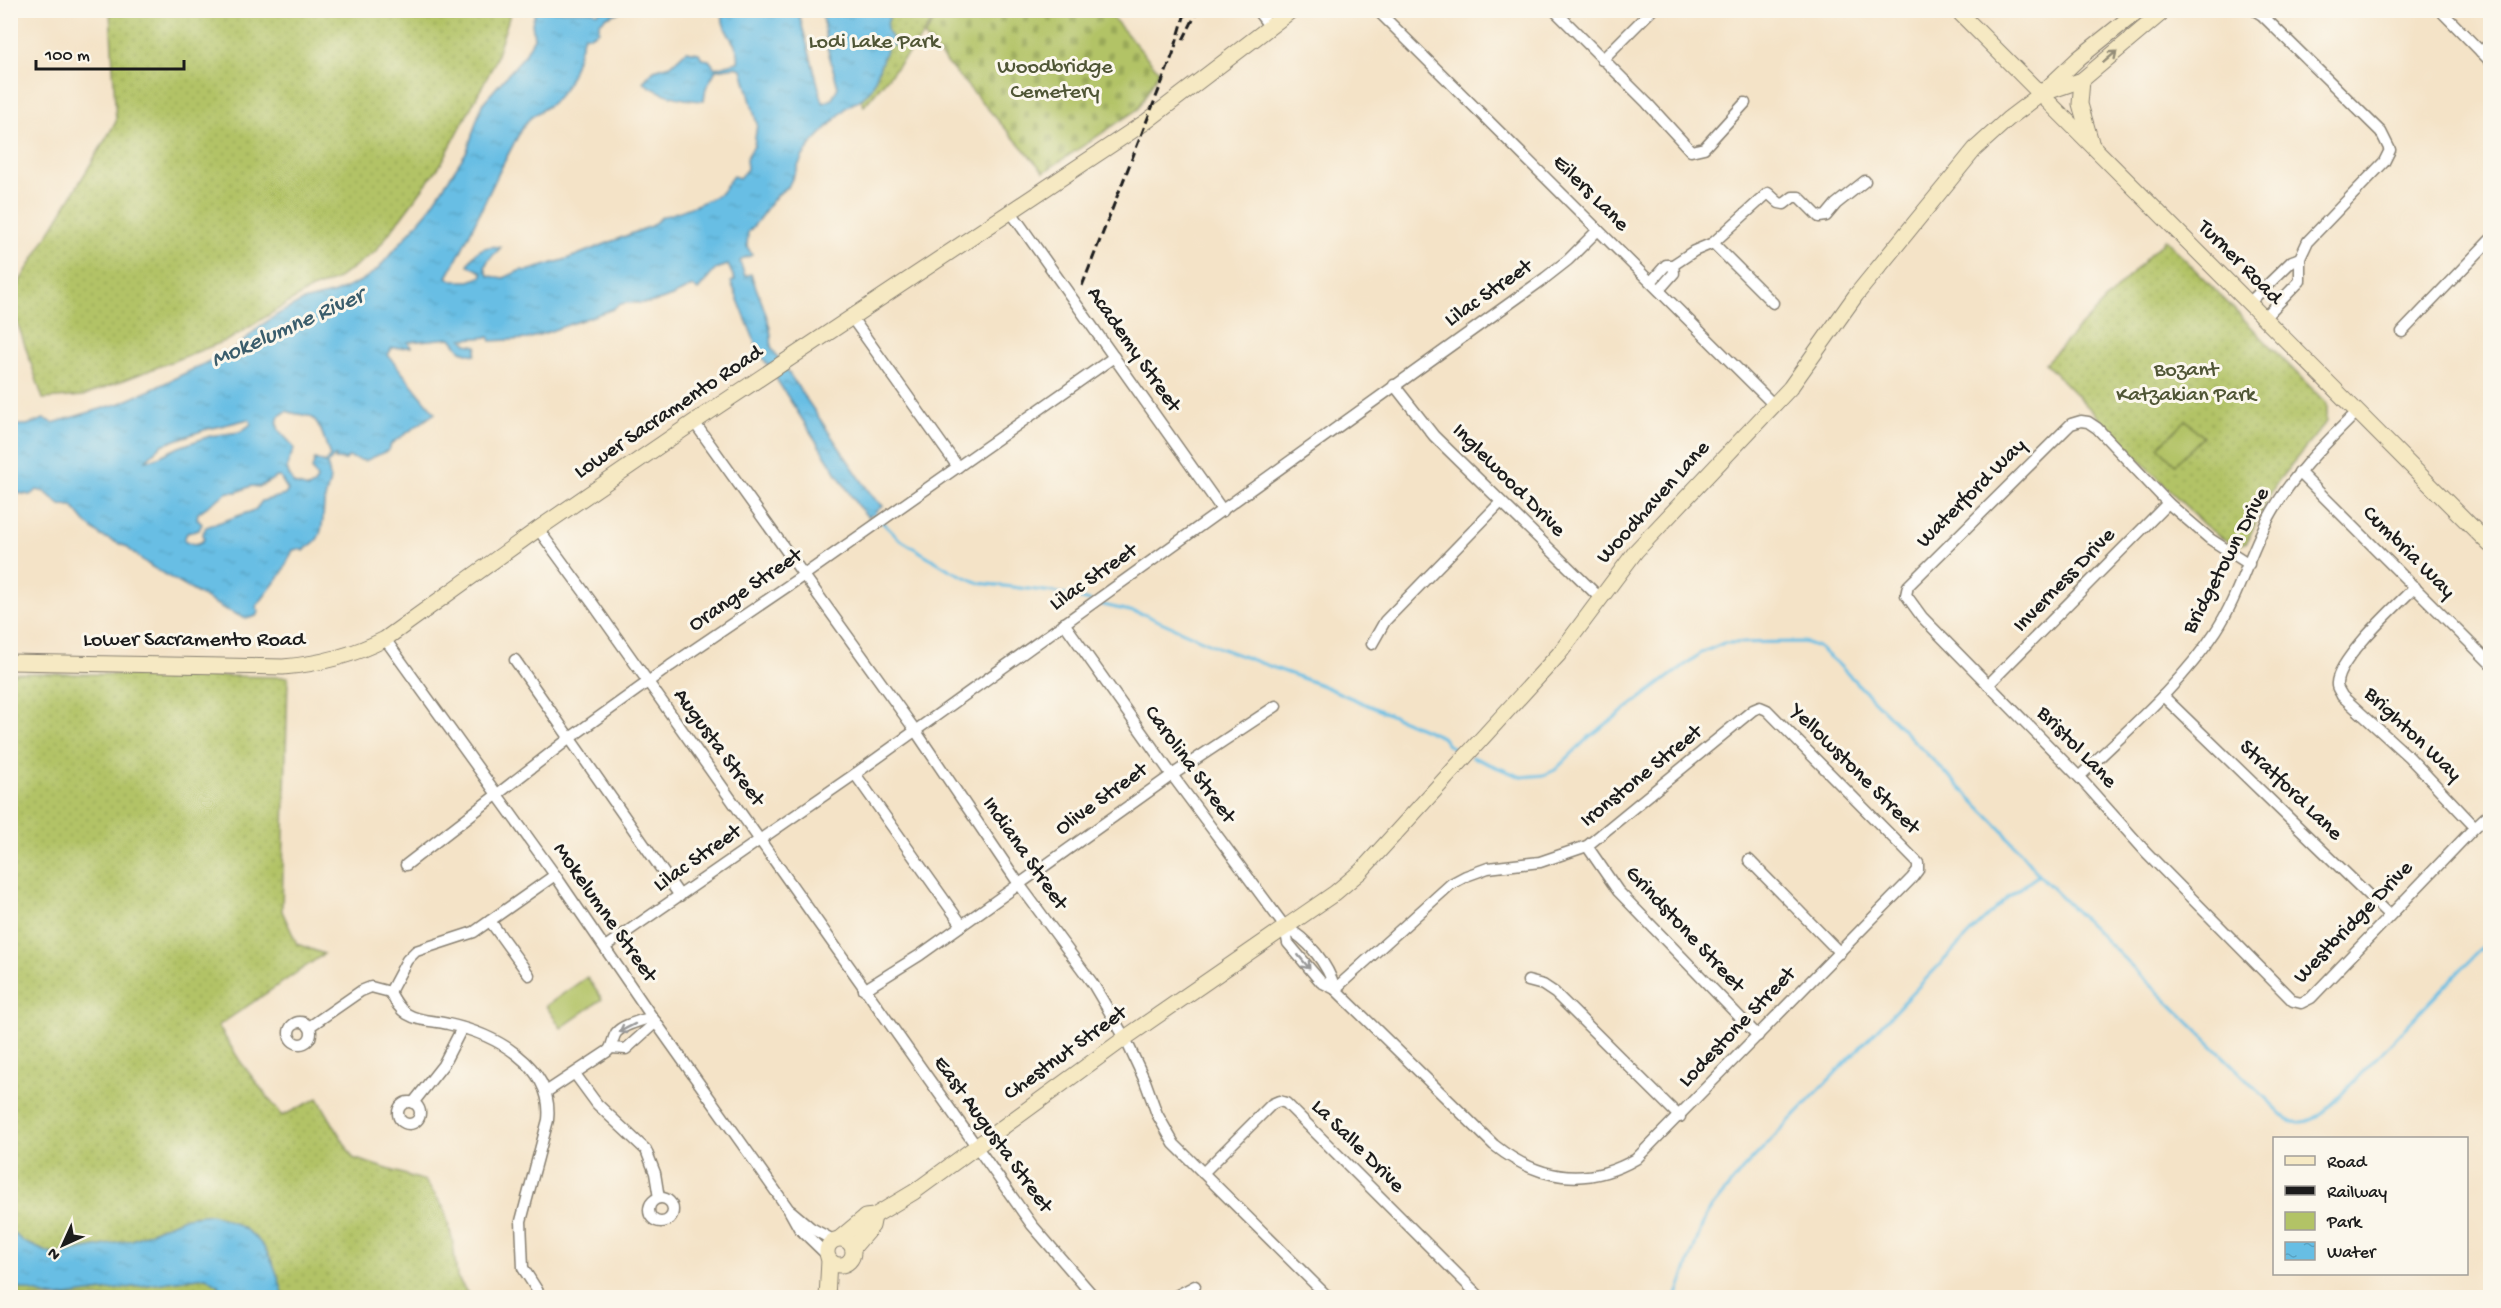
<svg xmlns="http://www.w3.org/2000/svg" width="2501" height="1308" font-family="'Gochi Hand',sans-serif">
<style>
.green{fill:url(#green-dots);stroke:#677041;stroke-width:1.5}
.cemetery{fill:url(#cemetery-stones);stroke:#677041;stroke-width:1.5}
.pitch{fill:#b2c366;stroke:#677041;stroke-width:1.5}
.water{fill:url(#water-ripples);stroke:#426d80;stroke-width:1.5;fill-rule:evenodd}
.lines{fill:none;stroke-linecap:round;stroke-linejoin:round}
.stream{stroke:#67bee4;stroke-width:3}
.street-casing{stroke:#888072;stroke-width:13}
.secondary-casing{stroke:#888072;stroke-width:17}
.street{stroke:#fff;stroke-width:10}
.secondary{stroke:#f6e9c3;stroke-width:15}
.rail{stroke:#1c1c1c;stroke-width:3;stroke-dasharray:9 4.5;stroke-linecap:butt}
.oneway{stroke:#948d78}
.oneway2{stroke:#999}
.labels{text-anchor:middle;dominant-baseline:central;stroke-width:6;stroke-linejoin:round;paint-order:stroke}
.park-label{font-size:22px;fill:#505636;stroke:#fbf7ec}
.street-label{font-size:22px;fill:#1c1c1c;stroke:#fbf7ec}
.water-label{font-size:24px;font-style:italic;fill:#3a5d6c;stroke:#fbf7ec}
</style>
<defs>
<pattern id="green-dots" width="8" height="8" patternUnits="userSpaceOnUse" patternTransform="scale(1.5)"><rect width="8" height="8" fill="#b2c366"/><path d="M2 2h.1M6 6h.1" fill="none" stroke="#98a758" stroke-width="1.8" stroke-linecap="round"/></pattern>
<pattern id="cemetery-stones" width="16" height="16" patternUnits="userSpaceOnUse" patternTransform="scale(1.5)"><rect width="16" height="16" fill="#b2c366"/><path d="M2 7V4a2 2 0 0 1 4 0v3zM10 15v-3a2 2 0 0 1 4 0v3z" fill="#98a758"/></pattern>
<pattern id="water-ripples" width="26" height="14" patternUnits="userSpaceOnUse" patternTransform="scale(1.5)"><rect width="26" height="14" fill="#67bee4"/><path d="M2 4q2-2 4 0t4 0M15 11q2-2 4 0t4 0" fill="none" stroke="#59a3c3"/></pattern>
</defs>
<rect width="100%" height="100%" fill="#fbf7ec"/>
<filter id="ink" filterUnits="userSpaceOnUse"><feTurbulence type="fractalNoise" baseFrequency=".0167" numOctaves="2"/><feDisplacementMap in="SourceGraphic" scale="12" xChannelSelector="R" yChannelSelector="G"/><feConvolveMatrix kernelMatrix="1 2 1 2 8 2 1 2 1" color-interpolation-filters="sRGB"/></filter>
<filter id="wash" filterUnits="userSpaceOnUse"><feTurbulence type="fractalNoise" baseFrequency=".008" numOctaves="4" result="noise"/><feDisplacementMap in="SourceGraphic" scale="24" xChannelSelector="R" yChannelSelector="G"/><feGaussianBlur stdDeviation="1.35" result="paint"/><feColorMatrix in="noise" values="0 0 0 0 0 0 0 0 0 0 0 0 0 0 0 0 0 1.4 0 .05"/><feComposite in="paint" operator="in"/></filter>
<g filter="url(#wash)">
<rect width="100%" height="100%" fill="#f4e3c7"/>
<!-- green -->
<g class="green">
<path d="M110 11V10L511 11 494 64 441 164 375 252 334 281 309 290 230 339 83 396 43 399 11 304V296L116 122Z"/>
<path d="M825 11H938L921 38 864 106Z"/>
<path d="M2165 239 2327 404V421L2278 481 2263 506 2247 542 2237 546 2220 537 2203 524 2045 363Z"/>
<path d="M11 673 288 677 282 911 297 944 324 954 218 1026 240 1061 282 1116 318 1098 353 1158 425 1181 444 1208 453 1243 457 1277 470 1297 11 1298Z"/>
</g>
<!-- cemetery -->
<path class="cemetery" d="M940 11H1107L1159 71 1138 109 1044 172 924 37Z"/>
<!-- pitch -->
<g class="pitch">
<path d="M2186 420 2203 437 2175 464 2158 447Z"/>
<path d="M587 977 602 999 561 1028 546 1006Z"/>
</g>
<!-- water -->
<g class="water">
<path d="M536 11H593L597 14 600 11H622L605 18 599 24V31L590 36 584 35C577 58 572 84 554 101 545 110 531 114 525 124 495 173 476 227 447 277L453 281H470L482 276V272L468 265C474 250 485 245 501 247 494 256 478 264 489 276L504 278 521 270 527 271 567 259 651 226 663 216C669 216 716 198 721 193 726 188 728 181 733 176L739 178 747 169 746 159 754 146 757 124 742 69 735 67 716 70 706 88 704 101C683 100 660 95 643 82L654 70 671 65 686 51 699 53 702 59 709 60 715 68 738 62C741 47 728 38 724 25 722 21 723 15 722 11H783V14L789 16 793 11H798L823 103 832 99 838 87 827 47 822 11H892C885 26 883 35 900 43L896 46 888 45 872 88 863 98 847 107 813 142 803 156 788 187C771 196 762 219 748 232L747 246 752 255 742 259 740 262 745 276 751 274C758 295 774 326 771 347L872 496 883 506 868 517 857 505 759 352 731 282 735 280 728 265 716 269 698 290 692 286C680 293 668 299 653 302 638 306 625 298 613 309L528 339 491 341 489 337 462 339 467 344 477 346 475 355 461 351 451 338 408 342 411 347 392 348 388 355 435 413 391 444 389 450 365 461 348 457 346 460 335 459 336 456H334L327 464C333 483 328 483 325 499 322 511 325 524 319 536 315 545 309 544 304 551L299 549 293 550 282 573 256 607 259 612 256 616 246 619 221 607 150 566 125 546 101 536 85 522 72 506 60 505 45 492 37 490 30 495 18 493 11 507V425H27L44 419 53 423 121 403 155 388 236 348 260 326 280 313 303 301 335 293 361 281 377 270 428 211 467 151 482 104 524 56 534 38 532 23ZM287 411C295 415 304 414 311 417 321 422 326 446 330 456L325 463 315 459 312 469 317 479 314 485 308 488 294 484C283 466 287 466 294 449 289 436 272 433 279 416ZM249 419 251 424 240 432 210 436 179 447 154 459 146 460 162 445 204 430ZM277 477H280L288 490 285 495 262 501 255 510 206 527 203 533 204 539C199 546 191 544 184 540L187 533 199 530 202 524 197 519 198 513 228 492H237L251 486 259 487Z"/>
<path d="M211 1214C259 1229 272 1250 284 1297H224L218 1285 206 1277 60 1297H52L11 1286V1231L24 1242 54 1255 132 1240 186 1217Z"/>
</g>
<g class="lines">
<!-- stream -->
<g class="stream">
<path d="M872 512 899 539 950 570 979 583 1053 592 1090 601"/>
<path d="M1099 604 1143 614 1220 648 1321 685 1442 737 1448 745 1463 752"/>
<path d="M1472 757 1521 777 1544 775 1555 770 1589 737 1658 685 1701 653 1724 643 1804 642 1818 647 1838 664 2003 831 2039 875 2289 1121C2309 1127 2320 1115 2334 1102L2490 939"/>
<path d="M1676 1298 1706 1215 1743 1169 1973 930 2008 897 2039 875"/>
</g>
</g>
</g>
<g filter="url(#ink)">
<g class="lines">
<!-- street casing -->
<g class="street-casing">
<g id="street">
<path d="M1257 10 1270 27"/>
<path d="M1377 10 1775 406"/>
<path d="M1554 10 1647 103 1691 151 1704 148 1745 103"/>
<path d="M2254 10 2262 15 2381 132 2390 150 2384 162 2308 241 2300 258"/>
<path d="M2440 10 2490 61"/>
<path d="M2481 52 2490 43"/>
<path d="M1602 60 1652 10"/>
<path d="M1011 212 1223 511"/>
<path d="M1713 243 1773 303"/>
<path d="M1651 282 1666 265H1673L1694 251 1713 243 1768 193 1779 203 1784 204 1793 197H1799L1819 217 1826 216 1836 204 1865 181"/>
<path d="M1659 290 1674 273 1673 265"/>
<path d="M2248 304 2292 261 2300 258V281L2263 319"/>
<path d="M852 318 958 467"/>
<path d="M2402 332 2490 240"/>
<path d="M1394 385 1434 436 1600 598"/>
<path d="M694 422 915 730 1019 884 1093 984 1125 1038 1145 1081 1157 1114 1174 1144 1329 1298"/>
<path d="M2299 472 2490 663"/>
<path d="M538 529 593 604 1032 1225 1095 1298"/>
<path d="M2249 564 2210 539 2168 503 2097 428 2088 422 2081 421 2071 424 1908 586 1906 595 1922 617 2079 777 2146 852 2293 1001 2301 1003 2311 998 2475 827 2490 813"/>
<path d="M2415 587C2397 605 2338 659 2337 683 2336 688 2340 691 2342 696L2409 757 2475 827"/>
<path d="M1064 623 1172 775 1285 927 1288 943 1321 982 1335 989 1494 1145C1538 1180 1586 1188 1636 1159L1912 878 1918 870V863L1767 710 1760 707 1753 710 1587 846 1540 862 1488 868 1466 876 1451 884 1335 989"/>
<path d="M385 639 555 875 652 1017 789 1210 799 1228 827 1255"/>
<path d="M1372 644 1385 621 1501 502"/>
<path d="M515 660 680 896"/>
<path d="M1988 685 2168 503"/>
<path d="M2163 696 2389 915"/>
<path d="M855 774 962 925"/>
<path d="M2079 777C2126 731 2179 687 2216 631 2240 594 2250 550 2272 512 2294 473 2326 443 2357 412"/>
<path d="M1587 846 1618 891 1758 1036"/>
<path d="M1749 860 1840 953"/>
<path d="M406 865 570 738 670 666 804 575 1114 357"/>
<path d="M490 921 529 975"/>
<path d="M1285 927C1308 939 1328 964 1335 989"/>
<path d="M605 947 855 774 1545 278 1568 260 1598 230"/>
<path d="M1528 981 1543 985 1555 993 1680 1117"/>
<path d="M864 990 920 955 1172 775 1276 706"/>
<path d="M390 992C395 1001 399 1009 407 1014 420 1022 434 1020 448 1024 494 1034 554 1065 548 1120L521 1221 523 1268 542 1298"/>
<path d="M390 992 407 960 416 951 474 932 555 875"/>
<circle cx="300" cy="1033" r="11"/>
<path d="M309 1027 361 991 371 987 390 992"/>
<path d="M611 1048 626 1049 656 1022"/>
<path d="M575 1074 597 1104 646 1150 655 1173 659 1198"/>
<path d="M546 1092 608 1051C613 1046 612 1039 616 1033 623 1024 641 1021 652 1017"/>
<circle cx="409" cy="1113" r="11"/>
<path d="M413 1103 443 1065 462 1028"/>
<path d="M1203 1173 1272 1104 1279 1101 1286 1103 1481 1298"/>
<circle cx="661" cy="1210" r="12"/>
<path d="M791 1211 811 1228 833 1240"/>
<path d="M1172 1298 1195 1286"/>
</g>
</g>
<!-- secondary casing -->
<g class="secondary-casing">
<g id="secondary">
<path d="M1957 10 2490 545"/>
<path d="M2082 80 2080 104 2091 142"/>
<path d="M2047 92 2082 80 2165 10"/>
<path d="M10 662 283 667C320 664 352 656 385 639L538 529 694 422 1147 121 1292 10"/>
<path d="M840 1238 865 1217 874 1216 914 1192 1125 1038 1335 893 1361 871 1559 654 1636 551 1790 388 1856 295 1975 149 2008 119 2041 94 2079 58 2139 10"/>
<circle cx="840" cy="1252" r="13"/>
<path d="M853 1248 872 1226 874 1216"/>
<path d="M827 1298 829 1260"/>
</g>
</g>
<!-- street -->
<use href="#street" class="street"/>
<!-- secondary -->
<use href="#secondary" class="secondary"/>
<!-- rail -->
<g class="rail">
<path d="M1183 40 1198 10"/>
<path d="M1082 286 1173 54 1186 10"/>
</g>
</g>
<!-- one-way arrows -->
<defs><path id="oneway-shaft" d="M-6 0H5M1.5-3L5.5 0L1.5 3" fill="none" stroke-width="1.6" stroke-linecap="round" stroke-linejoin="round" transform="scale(1.5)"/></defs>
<use class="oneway" href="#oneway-shaft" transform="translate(2110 57) rotate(-40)"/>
<g class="oneway2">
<use href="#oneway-shaft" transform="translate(1304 962) rotate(50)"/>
<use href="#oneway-shaft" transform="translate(627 1028) rotate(153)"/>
</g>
</g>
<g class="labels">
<!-- park labels -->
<g class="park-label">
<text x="874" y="43">Lodi Lake Park</text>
<text x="1055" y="68">Woodbridge<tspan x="1055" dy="25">Cemetery</tspan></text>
<text x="2186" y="371">Bozant<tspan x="2186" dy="25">Katzakian Park</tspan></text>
</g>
<!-- street labels -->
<g class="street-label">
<text transform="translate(1590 194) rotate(45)">Eilers Lane</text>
<text transform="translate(2239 263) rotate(45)">Turner Road</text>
<text transform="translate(1489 294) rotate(-35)">Lilac Street</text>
<text transform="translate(1133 350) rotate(55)">Academy Street</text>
<text transform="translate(669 413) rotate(-34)">Lower Sacramento Road</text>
<text transform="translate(1508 481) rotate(45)">Inglewood Drive</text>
<text transform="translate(1972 494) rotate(-45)">Waterford Way</text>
<text transform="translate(1654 503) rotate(-48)">Woodhaven Lane</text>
<text transform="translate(2408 553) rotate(45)">Cumbria Way</text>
<text transform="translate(2227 561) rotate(-62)">Bridgetown Drive</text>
<text transform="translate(1094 578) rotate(-35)">Lilac Street</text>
<text transform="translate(2065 581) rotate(-46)">Inverness Drive</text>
<text transform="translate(746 591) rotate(-34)">Orange Street</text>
<text x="194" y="641">Lower Sacramento Road</text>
<text transform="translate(2412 735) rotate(44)">Brighton Way</text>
<text transform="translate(718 748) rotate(54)">Augusta Street</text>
<text transform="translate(2076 748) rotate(46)">Bristol Lane</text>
<text transform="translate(1189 765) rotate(54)">Carolina Street</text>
<text transform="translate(1854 770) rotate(45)">Yellowstone Street</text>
<text transform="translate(1642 777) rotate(-39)">Ironstone Street</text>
<text transform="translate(2290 791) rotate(44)">Stratford Lane</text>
<text transform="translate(1102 800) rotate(-36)">Olive Street</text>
<text transform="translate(1024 854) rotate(55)">Indiana Street</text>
<text transform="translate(698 859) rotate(-35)">Lilac Street</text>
<text transform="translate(604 913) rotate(55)">Mokelumne Street</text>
<text transform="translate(2354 923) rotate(-46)">Westbridge Drive</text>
<text transform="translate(1684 930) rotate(47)">Grindstone Street</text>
<text transform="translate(1738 1028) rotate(-46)">Lodestone Street</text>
<text transform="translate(1066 1054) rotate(-36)">Chestnut Street</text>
<text transform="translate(992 1135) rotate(54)">East Augusta Street</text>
<text transform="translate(1357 1147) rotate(45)">La Salle Drive</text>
</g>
<!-- water labels -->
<g class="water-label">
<text transform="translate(288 329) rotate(-24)">Mokelumne River</text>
</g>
</g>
<!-- margin -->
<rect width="2501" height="1308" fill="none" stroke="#fbf7ec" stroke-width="36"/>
<!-- legend -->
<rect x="2273" y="1137" width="195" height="138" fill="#fbf7ec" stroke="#a29f99" stroke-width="1.5"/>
<rect x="2285" y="1156" width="30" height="9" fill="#f6e9c3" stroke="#a29f99" stroke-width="1.5"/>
<text x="2327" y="1167" font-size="18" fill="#1c1c1c">Road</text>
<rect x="2285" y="1186" width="30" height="9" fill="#1c1c1c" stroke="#a29f99" stroke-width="1.5"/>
<text x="2327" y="1197" font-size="18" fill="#1c1c1c">Railway</text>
<rect x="2285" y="1212" width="30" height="18" fill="#b2c366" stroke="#a29f99" stroke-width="1.5"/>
<text x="2327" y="1227" font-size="18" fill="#1c1c1c">Park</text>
<rect x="2285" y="1242" width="30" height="18" fill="url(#water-ripples)" stroke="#a29f99" stroke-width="1.5"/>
<text x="2327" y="1257" font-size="18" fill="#1c1c1c">Water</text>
<!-- north arrow -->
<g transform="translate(63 1245) rotate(225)" stroke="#fbf7ec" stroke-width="4.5" paint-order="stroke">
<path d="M0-4.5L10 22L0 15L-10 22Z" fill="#1c1c1c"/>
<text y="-9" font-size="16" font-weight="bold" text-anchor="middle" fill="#1c1c1c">N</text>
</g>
<!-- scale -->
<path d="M36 60v9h148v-9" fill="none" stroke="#1c1c1c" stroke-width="3"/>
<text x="45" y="60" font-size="18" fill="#1c1c1c" stroke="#fbf7ec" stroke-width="4.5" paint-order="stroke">100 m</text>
</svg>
